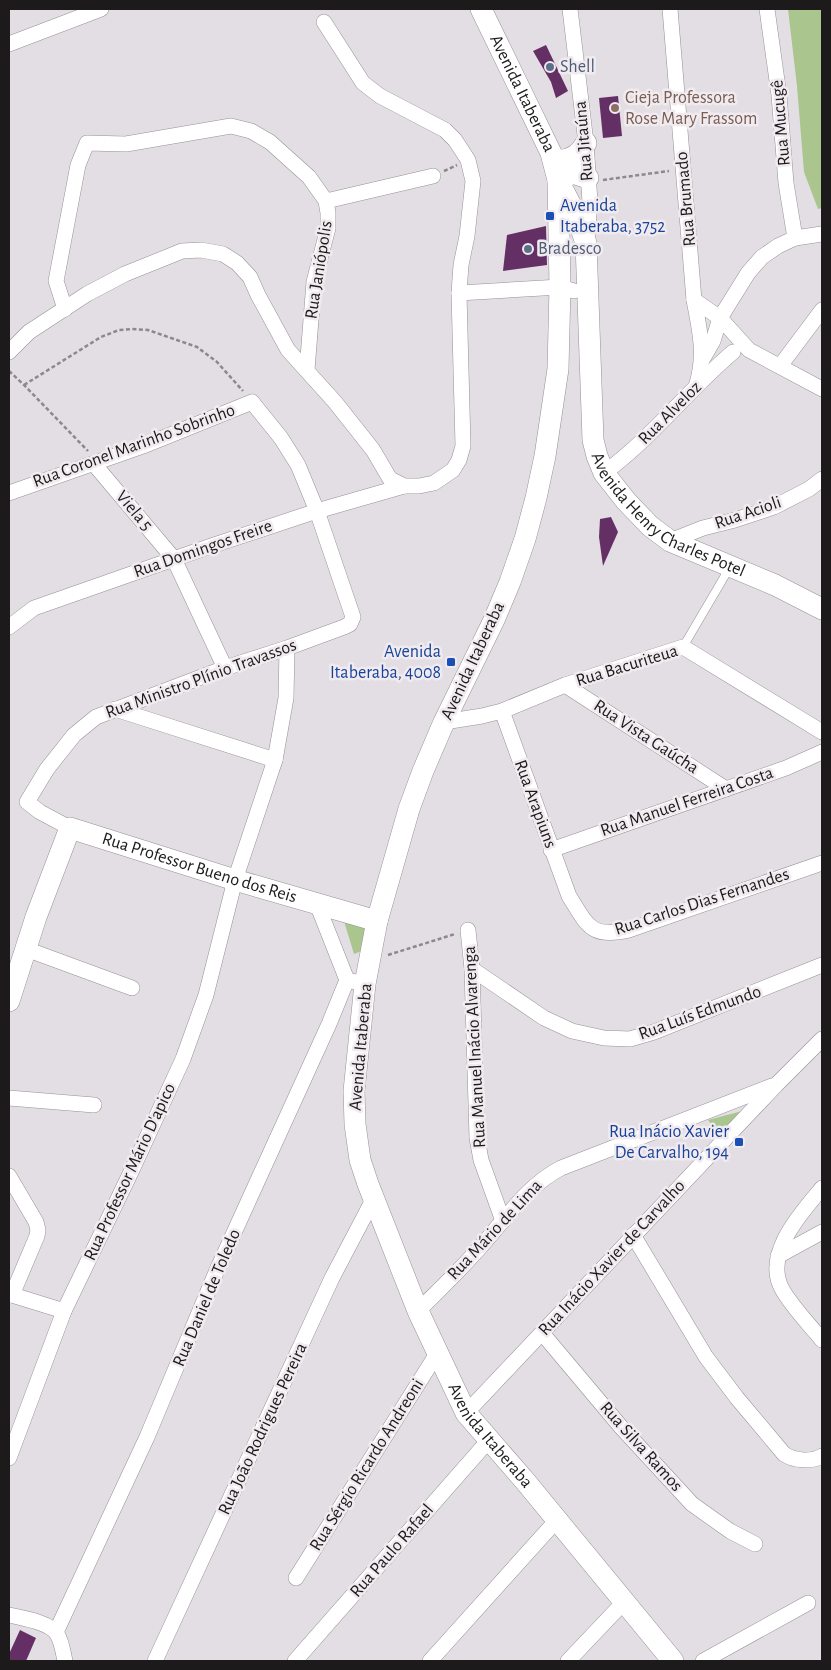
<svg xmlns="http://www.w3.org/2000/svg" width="831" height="1670" font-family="'Alegreya Sans',sans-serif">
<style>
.green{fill:#aac58e}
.building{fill:#642f64}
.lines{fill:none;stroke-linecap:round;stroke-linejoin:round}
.lane-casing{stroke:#969195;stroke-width:9}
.street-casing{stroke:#969195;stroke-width:16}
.secondary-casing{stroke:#969195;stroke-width:22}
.path{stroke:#8c888b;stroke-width:2.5;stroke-dasharray:4 2.5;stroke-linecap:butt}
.lane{stroke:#fff;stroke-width:8}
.street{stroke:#fff;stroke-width:15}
.secondary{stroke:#fff;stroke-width:21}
.service-dot{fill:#5c6f8a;stroke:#f1ebf0;stroke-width:2}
.education-dot{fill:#8d6e63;stroke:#f1ebf0;stroke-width:2}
.transit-dot{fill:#1a4fb4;stroke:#f1ebf0;stroke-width:2}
.labels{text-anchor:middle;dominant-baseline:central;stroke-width:5;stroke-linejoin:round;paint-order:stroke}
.service-label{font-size:18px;fill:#4e5e75;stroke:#f1ebf0;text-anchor:start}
.street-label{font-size:18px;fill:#1c1a1b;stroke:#f1ebf0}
.education-label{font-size:18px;fill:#785e54;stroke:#f1ebf0;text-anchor:start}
.transit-label{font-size:18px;fill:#164399;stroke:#f1ebf0;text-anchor:end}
</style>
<rect width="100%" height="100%" fill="#e3dee3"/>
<!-- green -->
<g class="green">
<path d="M788 9H822V208L818 209 804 172 797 86Z"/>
<path d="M344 921 372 928 367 949 354 954Z"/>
<path d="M769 1104 729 1146 708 1120Z"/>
</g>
<!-- building -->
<g class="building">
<path d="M546 45 568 91 556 98 551 82 533 51Z"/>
<path d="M618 96 622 136 603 138 599 98Z"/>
<path d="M546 226 547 265 503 271 507 235Z"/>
<path d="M611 517 618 532 603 566 599 537 600 519Z"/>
<path d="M20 1630 36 1638 26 1661H9V1654Z"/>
</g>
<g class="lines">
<!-- lane casing -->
<g class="lane-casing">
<path id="lane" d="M683 647 730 567"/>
</g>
<!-- street casing -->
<g class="street-casing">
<g id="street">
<path d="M570 9 586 143 590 202 587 239"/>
<path d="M670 9 694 300"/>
<path d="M767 9 779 95 786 183 795 238"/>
<path d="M9 44 101 9"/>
<path d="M326 201 433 176"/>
<path d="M459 293 560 287 574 291"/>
<path d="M65 309 56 281 78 165 87 143 126 144 231 126 251 131 270 142 309 177 326 201 328 213V228L314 282 307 370"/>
<path d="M9 352 29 332 87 294 125 274 182 251 201 250 223 254 237 263 250 277 258 295 288 350 335 402 373 450 390 479 404 486H419L434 483 453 470 459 460 463 446 459 293 461 265 467 236 473 181 468 160 455 140 445 130 380 96 363 83 324 22"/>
<path d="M702 360 713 341 720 318 748 273 762 257 778 246 795 238 822 234"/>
<path d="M780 366 822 310"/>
<path d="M696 387C706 355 700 332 694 300L720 318 749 350 822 389"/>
<path d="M94 464 174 559 225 668"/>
<path d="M604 473C652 438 688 390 733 352"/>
<path d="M9 493 143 446 252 402 281 438 298 465 317 511 353 617 350 624 344 627 287 648 225 668 96 717 74 735 47 769 27 802 40 812 70 828"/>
<path d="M670 541 703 528 735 520 774 507 809 489 822 479"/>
<path d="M9 627 34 608 208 547 317 511 404 486"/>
<path d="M565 685 726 789"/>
<path d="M115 709 275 760"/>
<path d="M502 711 569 896C587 925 591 939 629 930L822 863"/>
<path d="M444 722 482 716 502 711 565 685 683 647 822 732"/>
<path d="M551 850 786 768 822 752"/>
<path d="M317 904 347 980"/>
<path d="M468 930 472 969 477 1138 481 1160 503 1221"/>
<path d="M26 949 132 988"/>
<path d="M472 969 544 1018 572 1031 604 1038 630 1039 654 1032 822 965"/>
<path d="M9 1098 94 1105"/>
<path d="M9 1176 36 1222 38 1230 37 1236 12 1295"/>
<path d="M822 1188C801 1213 763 1254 782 1289 792 1307 809 1324 822 1340"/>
<path d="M633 1235 706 1357 737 1398 784 1454C794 1461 812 1462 822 1456"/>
<path d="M778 1256 822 1232"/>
<path d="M9 1294 64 1311"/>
<path d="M418 1311C437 1292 456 1274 473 1255 501 1226 524 1187 561 1168L772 1086"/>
<path d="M542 1333 621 1427 692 1504 730 1531 755 1544"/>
<path d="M466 1413 776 1085 822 1039"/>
<path d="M9 1458 64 1311 131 1172 183 1059 206 995 235 880 275 760 286 698 287 648"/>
<path d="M296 1578 438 1352"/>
<path d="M9 1615C22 1618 50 1622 57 1634 62 1642 63 1652 65 1661"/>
<path d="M56 1632 147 1437 217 1270 329 1024 347 980 365 984"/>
<path d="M155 1661 332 1278 374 1198"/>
<path d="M295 1661 489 1440"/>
<path d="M430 1661 556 1521"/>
<path d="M568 1661 624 1602"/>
<path d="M703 1661 808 1603"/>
</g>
</g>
<!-- secondary casing -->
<g class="secondary-casing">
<g id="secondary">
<path id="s1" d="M481 9 551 153 558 180 560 287 558 369 545 456 536 498 525 539 510 582 494 620 444 722 423 771 409 809 377 921 365 984 354 1091 355 1124 360 1160 368 1184 418 1311 466 1413 525 1481 673 1661"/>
<path d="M553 160C567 162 579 157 586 143"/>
<path d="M558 180 573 173 588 178"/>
<path id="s2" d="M560 184 577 217 586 243 593 440 597 456 604 473 626 501 650 526 670 541 775 585 822 609"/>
<path id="s3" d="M9 1001 36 917 70 828 235 880 377 921"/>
</g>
</g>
<!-- path -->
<g class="path">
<path d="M444 171 457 165"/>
<path d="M603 180 669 171"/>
<path d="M9 371 24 385 88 451"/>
<path d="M24 385 101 337 119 330 132 329 148 330 197 347 217 362 243 391"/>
<path d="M388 955 455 934"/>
</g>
<!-- lane -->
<use href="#lane" class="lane"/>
<!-- street -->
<use href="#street" class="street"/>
<!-- secondary -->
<use href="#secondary" class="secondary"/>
</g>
<!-- markers -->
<g class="service-dot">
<circle cx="550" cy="67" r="5"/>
<circle cx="528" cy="249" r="5"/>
</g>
<circle class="education-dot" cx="615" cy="108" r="5"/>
<g class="transit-dot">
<rect x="545" y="211" width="10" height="10" rx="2.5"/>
<rect x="446" y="657" width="10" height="10" rx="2.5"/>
<rect x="734" y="1137" width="10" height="10" rx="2.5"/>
</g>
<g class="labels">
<!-- service labels -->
<g class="service-label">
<text x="560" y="67">Shell</text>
<text x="538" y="249">Bradesco</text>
</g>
<!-- street labels -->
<g class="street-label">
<text stroke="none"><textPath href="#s1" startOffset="94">Avenida Itaberaba</textPath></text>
<text transform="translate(781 123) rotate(-95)">Rua Mucugê</text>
<text transform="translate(584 141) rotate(-95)">Rua Jitaúna</text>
<text transform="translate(686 199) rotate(-95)">Rua Brumado</text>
<text transform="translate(319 270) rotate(-81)">Rua Janiópolis</text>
<text transform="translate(670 413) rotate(-45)">Rua Alveloz</text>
<text transform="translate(134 446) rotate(-20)">Rua Coronel Marinho Sobrinho</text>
<text stroke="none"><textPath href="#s2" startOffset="374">Avenida Henry Charles Potel</textPath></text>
<text transform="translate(134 511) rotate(50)">Viela 5</text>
<text transform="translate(748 513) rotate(-19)">Rua Acioli</text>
<text transform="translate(203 549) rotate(-19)">Rua Domingos Freire</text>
<text transform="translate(473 661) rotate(-65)">Avenida Itaberaba</text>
<text transform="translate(627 666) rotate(-17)">Rua Bacuriteua</text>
<text transform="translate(201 679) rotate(-20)">Rua Ministro Plínio Travassos</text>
<text transform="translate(646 737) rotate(33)">Rua Vista Gaúcha</text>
<text transform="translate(687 802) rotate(-19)">Rua Manuel Ferreira Costa</text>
<text transform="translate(535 804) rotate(70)">Rua Arapiuns</text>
<text stroke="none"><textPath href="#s3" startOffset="319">Rua Professor Bueno dos Reis</textPath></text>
<text transform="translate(702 902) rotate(-18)">Rua Carlos Dias Fernandes</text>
<text transform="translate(700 1013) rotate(-20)">Rua Luís Edmundo</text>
<text transform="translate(361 1047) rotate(-85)">Avenida Itaberaba</text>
<text transform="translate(475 1047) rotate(-93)">Rua Manuel Inácio Alvarenga</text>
<text transform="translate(130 1172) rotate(-65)">Rua Professor Mário D'apico</text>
<text transform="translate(495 1230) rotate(-47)">Rua Mário de Lima</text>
<text transform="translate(612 1258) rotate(-47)">Rua Inácio Xavier de Carvalho</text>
<text transform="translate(207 1298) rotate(-67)">Rua Daniel de Toledo</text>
<text transform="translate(263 1429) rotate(-65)">Rua João Rodrigues Pereira</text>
<text stroke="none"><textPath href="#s1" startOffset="1509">Avenida Itaberaba</textPath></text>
<text transform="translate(641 1447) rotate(48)">Rua Silva Ramos</text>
<text transform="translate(367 1465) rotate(-58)">Rua Sérgio Ricardo Andreoni</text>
<text transform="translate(392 1551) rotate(-49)">Rua Paulo Rafael</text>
</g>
<!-- education labels -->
<g class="education-label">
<text x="625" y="98">Cieja Professora<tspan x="625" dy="21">Rose Mary Frassom</tspan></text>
</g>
<!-- transit labels -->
<g class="transit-label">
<text x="560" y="206" text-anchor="start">Avenida<tspan x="560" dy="21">Itaberaba, 3752</tspan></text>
<text x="441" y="652">Avenida<tspan x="441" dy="21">Itaberaba, 4008</tspan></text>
<text x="729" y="1132">Rua Inácio Xavier<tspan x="729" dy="21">De Carvalho, 194</tspan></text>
</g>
</g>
<!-- border -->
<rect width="831" height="1670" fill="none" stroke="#1c1a1b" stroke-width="20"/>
</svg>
